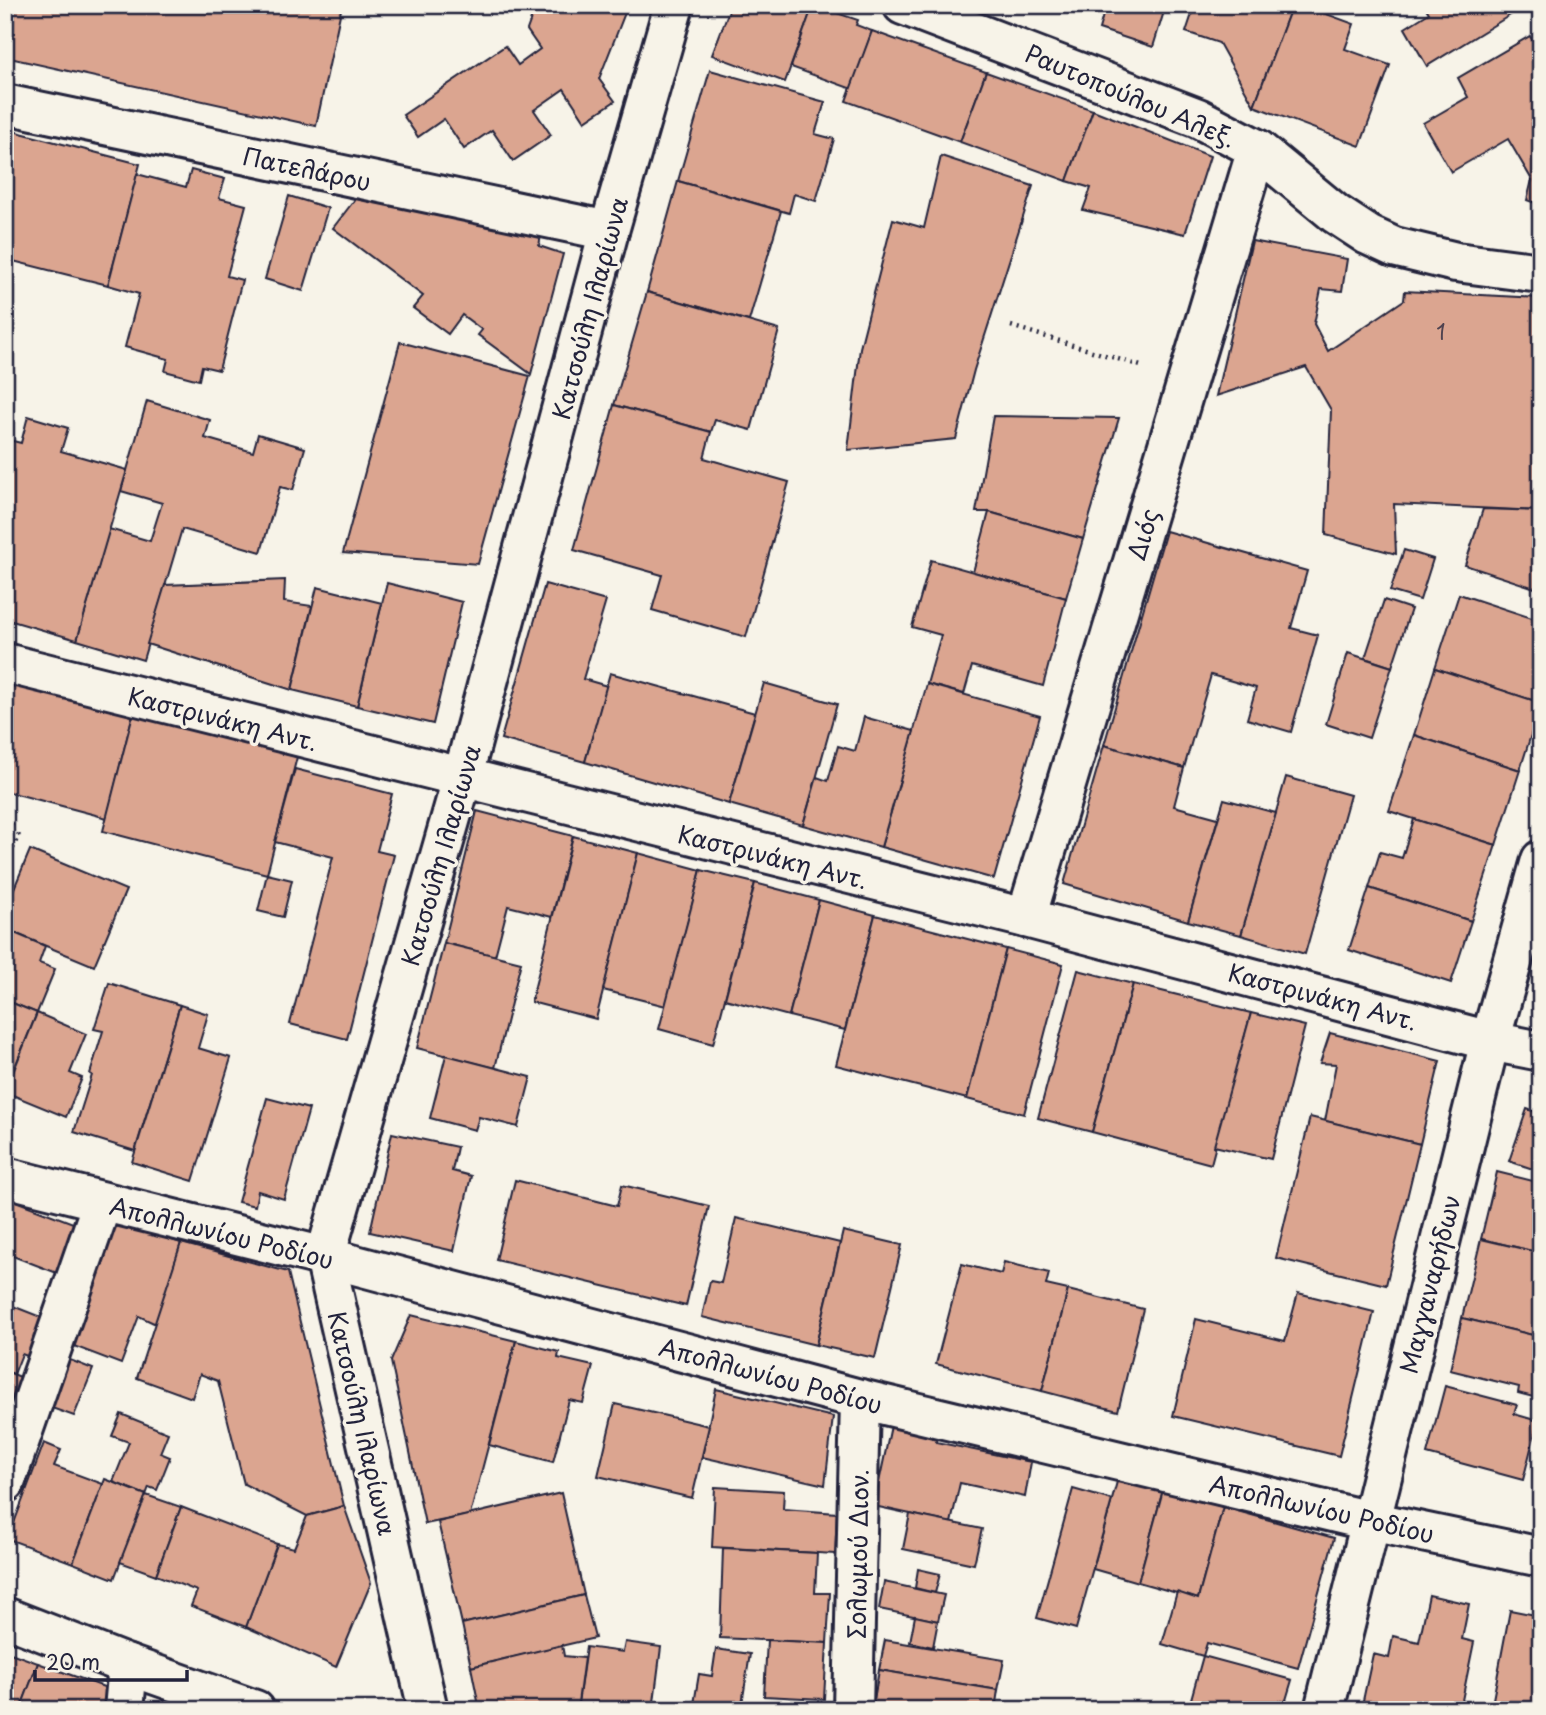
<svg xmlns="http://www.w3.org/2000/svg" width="1546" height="1715" font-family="'Playpen Sans',sans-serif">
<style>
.building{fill:#dba590;stroke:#22223b;stroke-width:2}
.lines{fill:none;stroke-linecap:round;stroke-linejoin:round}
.street-casing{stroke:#22223b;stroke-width:44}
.path{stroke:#22223b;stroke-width:4.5;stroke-dasharray:2 5;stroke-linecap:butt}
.street{stroke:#f7f3e8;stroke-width:38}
.labels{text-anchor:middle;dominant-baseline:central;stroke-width:7;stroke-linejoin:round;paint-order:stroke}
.number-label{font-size:21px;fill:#504350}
.street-label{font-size:24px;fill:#22223b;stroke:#f7f3e8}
</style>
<rect width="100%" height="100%" fill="#f7f3e8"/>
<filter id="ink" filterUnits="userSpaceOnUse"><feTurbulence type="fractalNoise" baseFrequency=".0143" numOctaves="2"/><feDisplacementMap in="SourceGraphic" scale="14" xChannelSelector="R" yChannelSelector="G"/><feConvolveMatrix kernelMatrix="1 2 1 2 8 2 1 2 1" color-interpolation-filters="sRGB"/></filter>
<g filter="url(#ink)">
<!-- building -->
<g class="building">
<path d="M5 5H342L316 126 5 57Z"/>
<path d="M536 5H628L599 79 615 101 585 121 564 89 534 110 551 135 513 161 492 130 464 149 444 119 418 137 403 115 505 46 518 65 540 49 527 30Z"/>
<path d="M731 5H786L810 14 785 82 712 55Z"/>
<path d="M813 5 858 20 856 25 872 31 852 89 791 67Z"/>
<path d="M1106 5H1166L1153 47 1099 29Z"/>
<path d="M1195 5H1292L1254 106 1219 43 1186 32Z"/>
<path d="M1292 5H1302L1354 24 1345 49 1390 65 1360 146 1254 106Z"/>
<path d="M1424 5H1507L1512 14 1427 66 1405 28 1429 13Z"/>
<path d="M872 31 986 72 960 142 846 101Z"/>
<path d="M1530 36 1541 56V205L1527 200 1532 180 1508 139 1451 172 1423 123 1468 97 1458 78Z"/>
<path d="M710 70 825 102 815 134 834 139 816 201 794 194 789 213 678 181Z"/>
<path d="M986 72 1093 110 1067 181 960 142Z"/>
<path d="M1093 110 1210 156 1185 234 1083 210 1091 188 1067 181Z"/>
<path d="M5 129 140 164 108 285 5 259Z"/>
<path d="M941 156 1033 186 974 370 956 439 848 450 860 348 893 219 924 228Z"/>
<path d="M191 170 225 179 219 198 246 205 227 276 242 280 219 370 202 366 199 380 165 371 168 359 125 347 139 294 108 285 137 174 186 187Z"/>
<path d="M678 181 781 211 749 321 647 292Z"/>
<path d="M289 196 328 208 303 291 265 279Z"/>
<path d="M356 198 541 235 539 246 563 254 531 374 478 335 482 330 462 315 448 334 413 308 423 296 333 228Z"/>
<path d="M1252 241 1347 259 1342 291 1321 289 1314 324 1328 351 1404 300 1405 291 1541 298V511L1394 504 1396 554 1326 535 1331 410 1306 367 1216 396Z"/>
<path d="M647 292 779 330 751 430 715 420 711 432 614 405Z"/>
<path d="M400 342 530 376 478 564 343 553Z"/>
<path d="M147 401 210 420 205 438 253 452 258 434 305 448 293 490 280 487 261 552 182 529 143 660 77 640 109 529 150 541 162 503 121 491Z"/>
<path d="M614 405 711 432 704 458 789 482 746 637 652 610 662 575 574 550Z"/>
<path d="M28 416 68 428 61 451 127 470 77 640 5 619V439L21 443Z"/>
<path d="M993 416 1119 418 1083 539 989 512H976Z"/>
<path d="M1483 509 1541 511V590L1465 565Z"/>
<path d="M989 512 1083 539 1066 598 973 572Z"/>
<path d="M1166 531 1307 571 1291 628 1318 635 1291 732 1247 719 1256 688 1211 675 1184 768 1104 745Z"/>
<path d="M1404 550 1433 559 1420 600 1390 591Z"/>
<path d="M931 560 1066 598 1043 686 972 666 964 694 927 684 941 635 912 627Z"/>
<path d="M285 580 284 602 312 606 292 690 147 644 165 585Z"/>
<path d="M387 583 462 602 433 724 357 706Z"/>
<path d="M545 584 606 601 583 679 607 686 585 762 501 739Z"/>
<path d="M317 587 382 603 357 706 292 690Z"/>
<path d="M1459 594 1541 621V703L1435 668Z"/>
<path d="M1384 600 1411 609 1392 667 1365 658Z"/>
<path d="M1348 653 1392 667 1369 738 1326 724Z"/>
<path d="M1435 668 1541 703 1520 770 1414 735Z"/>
<path d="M610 673 755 713 729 804 585 762Z"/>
<path d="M5 680 133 714 107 818 5 791Z"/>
<path d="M764 683 837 704 803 825 729 804Z"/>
<path d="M927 684 1040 716 994 879 881 847Z"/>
<path d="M133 714 297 757 267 874 103 831Z"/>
<path d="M864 717 914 731 881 847 803 825 817 777 828 781 838 746 855 751Z"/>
<path d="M1414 735 1520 770 1496 845 1389 811Z"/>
<path d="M1104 745 1184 768 1174 806 1218 818 1188 921 1064 884Z"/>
<path d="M295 769 392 794 377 851 394 855 347 1039 290 1024 333 857 275 842Z"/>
<path d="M1286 777 1350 795 1305 954 1241 935Z"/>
<path d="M1224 799 1276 813 1241 935 1188 921Z"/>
<path d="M477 811 573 836 552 917 508 906 495 956 444 943Z"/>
<path d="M5 819 13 823 5 844Z"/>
<path d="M1414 819 1496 845 1471 921 1369 888 1380 852 1402 858Z"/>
<path d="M573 836 638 853 596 1019 531 1002Z"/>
<path d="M30 850 126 890 94 966 5 929V910Z"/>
<path d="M638 853 701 870 666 1006 603 990Z"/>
<path d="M701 870 755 883 713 1044 659 1029Z"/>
<path d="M267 874 292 880 283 917 258 911Z"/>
<path d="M755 883 819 900 789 1016 725 999Z"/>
<path d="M1369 888 1471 921 1451 983 1349 950Z"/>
<path d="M819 900 875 915 845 1030 789 1016Z"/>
<path d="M875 915 1006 949 967 1099 836 1065Z"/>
<path d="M5 929 45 946 39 963 55 969 37 1013 5 1000Z"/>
<path d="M444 943 521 962 495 1068 417 1048Z"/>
<path d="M1006 949 1063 964 1024 1114 967 1099Z"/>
<path d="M1078 970 1133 984 1092 1132 1038 1118Z"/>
<path d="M109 983 180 1005 135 1151 74 1132 92 1075 90 1074 103 1031 94 1029Z"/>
<path d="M1133 984 1251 1013 1211 1164 1092 1132Z"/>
<path d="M5 1000 37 1013 5 1091Z"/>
<path d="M180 1005 208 1014 198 1048 231 1058 193 1181 132 1162Z"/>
<path d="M37 1013 86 1034 70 1073 82 1078 66 1117 5 1092Z"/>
<path d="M1251 1013 1305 1026 1271 1159 1214 1146Z"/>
<path d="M1330 1033 1440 1061 1420 1144 1325 1121 1336 1064 1320 1063Z"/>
<path d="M446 1055 531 1077 518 1127 479 1117 475 1130 430 1118Z"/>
<path d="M267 1098 309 1109 284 1199 258 1191 255 1206 238 1202Z"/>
<path d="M1527 1109 1541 1114V1154L1536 1170 1509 1161Z"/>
<path d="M1310 1117 1420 1144 1386 1285 1276 1258Z"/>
<path d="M392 1133 457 1147 452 1171 471 1176 454 1251 370 1232Z"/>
<path d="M1497 1172 1541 1183V1253L1481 1239Z"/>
<path d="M515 1180 617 1206 622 1185 709 1206 686 1306 496 1260Z"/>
<path d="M5 1197 81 1226 62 1275 5 1253Z"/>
<path d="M736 1218 840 1243 816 1345 702 1317 710 1281 721 1283Z"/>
<path d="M113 1221 181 1243 156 1324 139 1316 121 1364 71 1345Z"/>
<path d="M843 1231 902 1245 875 1358 816 1345Z"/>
<path d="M1481 1239 1541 1253V1337L1462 1318Z"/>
<path d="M181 1243 288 1272 344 1506 307 1516 244 1484 218 1381 200 1374 192 1398 137 1378Z"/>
<path d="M1004 1262 1049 1273 1046 1285 1068 1290 1042 1391 936 1364 962 1264 1001 1274Z"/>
<path d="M1068 1290 1143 1309 1118 1411 1042 1391Z"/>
<path d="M1298 1293 1374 1312 1339 1456 1173 1416 1196 1319 1285 1341Z"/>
<path d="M5 1303 51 1321 37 1360 22 1354 14 1374 5 1371Z"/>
<path d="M411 1315 516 1341 470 1515 425 1524 391 1361Z"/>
<path d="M1462 1318 1541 1337V1399L1518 1393 1519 1387 1450 1370Z"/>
<path d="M516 1341 559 1352 558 1358 593 1366 583 1403 569 1400 553 1462 489 1445Z"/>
<path d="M65 1358 93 1369 74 1416 46 1406Z"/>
<path d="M5 1371 31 1381 5 1429Z"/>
<path d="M1445 1386 1517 1405 1514 1414 1538 1421 1523 1480 1427 1454Z"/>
<path d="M716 1389 833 1417 825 1485 702 1457Z"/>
<path d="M615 1404 709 1426 692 1498 598 1476Z"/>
<path d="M121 1414 168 1433 160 1453 170 1457 157 1490 149 1487 146 1495 113 1482 129 1442 112 1436Z"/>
<path d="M892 1421 938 1430 936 1442 1031 1462 1025 1497 960 1483 951 1523 874 1506Z"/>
<path d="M44 1443 61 1450 54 1466 103 1484 73 1563 8 1539Z"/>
<path d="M1118 1478 1163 1490 1138 1582 1093 1569Z"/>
<path d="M105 1479 146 1495 114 1579 73 1563Z"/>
<path d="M715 1487 784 1491 783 1509 837 1513 835 1554 712 1547Z"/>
<path d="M1073 1489 1112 1500 1076 1629 1037 1618Z"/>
<path d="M1163 1490 1223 1507 1198 1599 1138 1582Z"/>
<path d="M561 1493 584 1595 462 1624 438 1522Z"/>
<path d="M146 1495 181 1507 156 1575 120 1562Z"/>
<path d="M344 1506 371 1583 336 1667 246 1627 277 1544 294 1548 307 1516Z"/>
<path d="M181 1507 277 1544 246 1627 191 1606 197 1591 156 1575Z"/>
<path d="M1223 1507 1334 1538 1298 1668 1207 1643 1203 1656 1162 1644 1177 1592 1198 1599Z"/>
<path d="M910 1514 982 1529 974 1564 903 1549Z"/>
<path d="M723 1548 817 1553 815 1593H830L827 1643 720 1638Z"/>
<path d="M918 1569 940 1574 935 1593 915 1588Z"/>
<path d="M884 1582 944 1595 938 1621 879 1609Z"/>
<path d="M584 1595 595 1638 471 1667 462 1624Z"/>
<path d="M1429 1595 1469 1604 1462 1639 1474 1642 1460 1710H1361L1373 1654 1389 1658 1393 1636 1419 1642Z"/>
<path d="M1510 1610 1541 1616V1709L1521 1705 1520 1710H1491Z"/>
<path d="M915 1616 938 1621 933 1647 910 1642Z"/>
<path d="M767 1640 827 1643 824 1699 764 1696Z"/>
<path d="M885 1640 1004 1660 998 1690 879 1670Z"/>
<path d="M625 1642 661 1647 653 1710H577L586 1647 623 1652Z"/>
<path d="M562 1645 564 1656 584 1658 577 1710H504L479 1706 471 1667Z"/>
<path d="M716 1649 750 1654 741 1710H693L699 1674 712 1676Z"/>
<path d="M5 1651 38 1663 20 1710H5Z"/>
<path d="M1203 1656 1292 1680 1283 1710H1188Z"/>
<path d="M38 1663 115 1691 113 1710H20Z"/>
<path d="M879 1670 998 1690 995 1710H896L873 1706Z"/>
<path d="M153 1703 169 1710H152Z"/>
</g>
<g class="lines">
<!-- street casing -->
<g class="street-casing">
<g id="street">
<path d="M903 5 1198 118 1257 149 1336 214 1368 235 1394 247 1456 262 1541 273"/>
<path d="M5 104 609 231"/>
<path d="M5 663 1026 918 1490 1041 1541 1051"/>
<path d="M1026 918 1257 149"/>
<path d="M5 1177 325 1257 860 1399 1370 1521 1541 1557"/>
<path d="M5 1483 102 1203"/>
<path d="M5 1617 128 1665 255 1710"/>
<path d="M124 1710 128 1665"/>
<path d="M428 1710 325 1257 462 779 609 231 674 5"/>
<path d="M853 1710 860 1399"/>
<path d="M1324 1710 1490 1041 1541 860"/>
</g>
</g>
<!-- path -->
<g class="path">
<path d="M1011 326 1144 367"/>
<path d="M5 868 20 831"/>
</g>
<!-- street -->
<use href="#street" class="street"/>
</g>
</g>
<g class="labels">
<!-- number labels -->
<g class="number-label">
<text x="1441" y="331">1</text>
</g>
<!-- street labels -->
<g class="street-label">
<text transform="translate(1131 95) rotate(23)">Ραυτοπούλου Αλεξ.</text>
<text transform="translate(307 168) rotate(12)">Πατελάρου</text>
<text transform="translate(589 308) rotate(-75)">Κατσούλη Ιλαρίωνα</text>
<text transform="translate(1142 534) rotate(-73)">Διός</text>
<text transform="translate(223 718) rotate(14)">Καστρινάκη Αντ.</text>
<text transform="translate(440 855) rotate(-74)">Κατσούλη Ιλαρίωνα</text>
<text transform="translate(773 856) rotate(14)">Καστρινάκη Αντ.</text>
<text transform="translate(1323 996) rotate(15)">Καστρινάκη Αντ.</text>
<text transform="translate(222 1232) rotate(14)">Απολλωνίου Ροδίου</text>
<text transform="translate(1429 1284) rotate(-76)">Μαγγαναρήδων</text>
<text transform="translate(771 1375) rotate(15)">Απολλωνίου Ροδίου</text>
<text transform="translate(363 1423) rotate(77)">Κατσούλη Ιλαρίωνα</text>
<text transform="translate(1322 1508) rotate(13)">Απολλωνίου Ροδίου</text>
<text transform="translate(857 1554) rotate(-89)">Σολωμού Διον.</text>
</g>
</g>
<!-- margin -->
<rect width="1546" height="1715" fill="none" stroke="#f7f3e8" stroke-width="28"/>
<rect x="14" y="14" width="1518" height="1687" fill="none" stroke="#22223b" stroke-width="2.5" filter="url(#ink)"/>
<!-- scale -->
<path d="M35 1670v10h152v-10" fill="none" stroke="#22223b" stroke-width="3.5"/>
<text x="46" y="1670" font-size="21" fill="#22223b" stroke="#f7f3e8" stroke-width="5" paint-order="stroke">20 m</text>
</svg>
